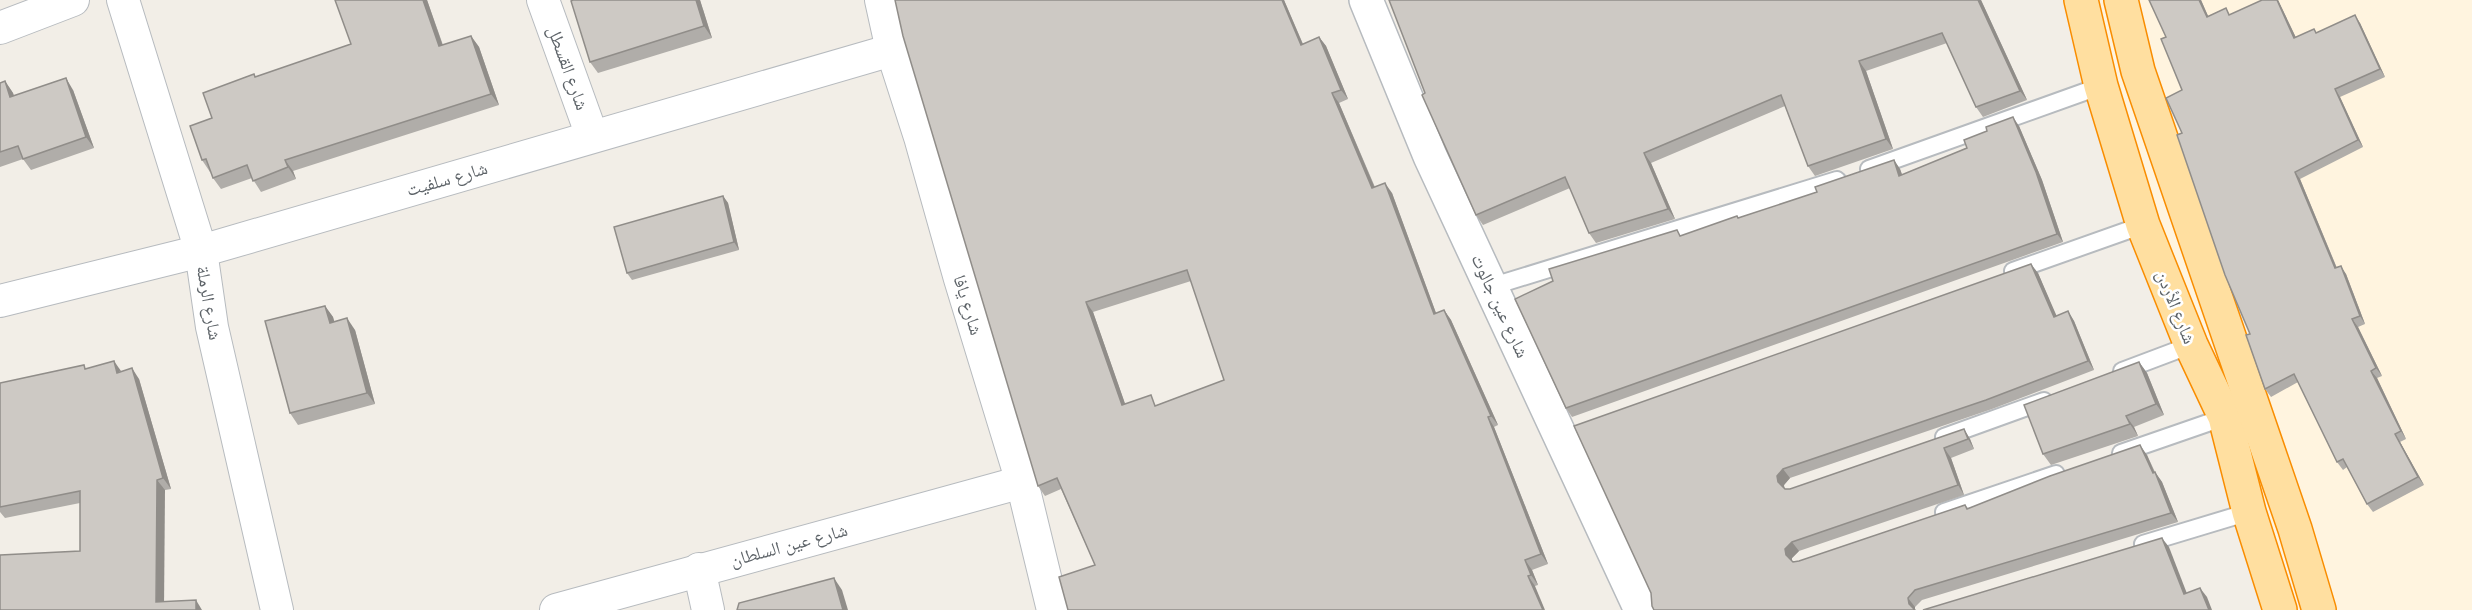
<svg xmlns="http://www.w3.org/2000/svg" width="2472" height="610" font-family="Montserrat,'Noto Naskh Arabic',sans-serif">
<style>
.commercial{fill:#fff4df}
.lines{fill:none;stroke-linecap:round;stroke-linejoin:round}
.service-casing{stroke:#b7bbbf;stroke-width:20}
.minor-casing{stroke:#b7bbbf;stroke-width:34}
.tertiary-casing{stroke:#b7bbbf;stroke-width:36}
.trunk-casing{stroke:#f98d00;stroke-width:36}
.service{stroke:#fff;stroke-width:16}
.minor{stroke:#fff;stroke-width:32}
.tertiary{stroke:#fff;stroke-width:33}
.trunk{stroke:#ffdfa0;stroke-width:33}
.wall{fill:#b0ada9;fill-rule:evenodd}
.shaded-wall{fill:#908d89}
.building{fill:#cdc9c4;stroke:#908d89;stroke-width:1.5;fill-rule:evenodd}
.labels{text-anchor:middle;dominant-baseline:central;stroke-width:5;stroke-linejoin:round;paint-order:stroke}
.street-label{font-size:18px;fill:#5e6469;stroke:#fff}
</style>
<rect width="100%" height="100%" fill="#f2eee7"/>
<!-- commercial -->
<path class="commercial" d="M2068 0H2472V610H2270Z"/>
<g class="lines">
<!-- service casing -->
<g class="service-casing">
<g id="service">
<path d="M1869 169 2101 86"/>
<path d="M2013 271 2143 225"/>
<path d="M1490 287 1837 180"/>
<path d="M2122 371 2191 345"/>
<path d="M1944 437 2044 401"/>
<path d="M2121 453 2225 417"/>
<path d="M1944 512 2056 474"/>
<path d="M2143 544 2249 512"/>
</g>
</g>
<!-- minor casing -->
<g class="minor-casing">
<g id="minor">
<path d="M123 0 201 251 212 327 277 610"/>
<path d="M543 0 592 136"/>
<path d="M881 0 892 50 920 137 960 279 1022 482 1053 610"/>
<path d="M0 28 73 0"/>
<path d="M0 301 201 251 892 50"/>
<path d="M699 569 708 610"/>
<path d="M556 610 1022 482"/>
</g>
</g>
<!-- tertiary casing -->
<g class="tertiary-casing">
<path id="tertiary" d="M1366 0 1430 156 1641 610"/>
</g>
<!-- trunk casing -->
<g class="trunk-casing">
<g id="trunk">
<path d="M2081 0 2101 86 2143 225 2191 345 2225 417 2249 512 2280 610"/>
<path d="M2121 0 2138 71 2295 529 2319 610"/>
</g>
</g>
<!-- service -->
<use href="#service" class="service"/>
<!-- minor -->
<use href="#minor" class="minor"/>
<!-- tertiary -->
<use href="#tertiary" class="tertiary"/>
<!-- trunk -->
<use href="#trunk" class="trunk"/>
</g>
<!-- wall -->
<g class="wall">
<path d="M427 0 443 45 471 36 479 47 499 105 293 171 296 179 261 192 252 178 221 189 213 178 211 171 210 172 202 160 212 118 256 77 351 44Z"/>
<path d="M700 0 712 38 598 73 590 62Z"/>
<path d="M895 0H1284L1303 44 1319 37 1326 46 1348 99 1339 103 1375 187 1392 193 1436 313 1444 310 1451 320 1498 425 1494 427 1548 564 1532 570 1538 585 1535 586 1095 565 1061 489 1045 496 1038 486ZM1191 281 1224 380 1157 405 1125 404 1093 312Z"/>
<path d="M1981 0 2027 100 1983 117 1976 107 1947 43 1866 71 1893 149 1815 176 1808 166 1785 106 1651 163 1675 219 1596 243 1589 233 1570 188 1483 225 1476 215 1425 93 1397 19Z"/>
<path d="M2149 0H2201L2208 16 2226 8 2230 15 2262 0H2278L2296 38 2314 29 2317 33 2360 23 2385 77 2340 97 2363 147 2300 179 2337 268 2346 274 2365 324 2358 327 2382 376 2377 378 2406 439 2400 442 2424 485 2373 512 2367 504 2347 467 2343 470 2337 462 2298 382 2271 397 2265 389 2250 334 2182 133V90L2166 37Z"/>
<path d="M5 81 13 93 14 96 73 90 94 148 31 170 23 159 0 167V83Z"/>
<path d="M2019 126 2042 180 2063 242 1572 417 1566 408 1681 236 1737 216 1738 218 1817 192 1894 160 1900 169 1902 175Z"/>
<path d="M723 196 728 203 739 250 632 280 627 273Z"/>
<path d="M2038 273 2056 316 2068 311 2074 321 2094 370 1992 409 1790 478 1784 485 1785 489H1790L1964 429 1970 439 1974 449 1951 458 1964 495 1799 551 1792 558V561H1799L1965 505 1968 508 2147 455 2155 472 2162 482 2178 522 1922 600 1915 607V610L1651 593 1574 426Z"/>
<path d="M325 306 333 317 334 322 355 330 375 404 298 425 290 413Z"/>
<path d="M2139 362 2147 373 2164 415 2134 427 2138 436 2051 465 2043 454Z"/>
<path d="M121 372 139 379 171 489 165 490 0 610 80 551V503L5 518 0 512V383Z"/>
</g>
<!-- shaded-wall -->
<g class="shaded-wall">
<path d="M423 0H427L447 58 439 46Z"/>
<path d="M696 0H700L712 38 704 26Z"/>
<path d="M1282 0H1284L1307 54 1301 45Z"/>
<path d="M1978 0H1981L2027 100 2020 91Z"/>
<path d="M2199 0H2201L2212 25 2207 17Z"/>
<path d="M2277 0H2278L2279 2 2300 46 2294 38Z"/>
<path d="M2355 15 2360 23 2385 77 2380 69Z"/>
<path d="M471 36 479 47 499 105 491 94Z"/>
<path d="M1319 37 1326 46 1348 99 1341 90Z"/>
<path d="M1859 61 1866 71 1893 149 1886 139Z"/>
<path d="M66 78 73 90 94 148 86 137Z"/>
<path d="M5 81 13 93 18 109 10 97Z"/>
<path d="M2335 89 2340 97 2363 147 2358 140Z"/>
<path d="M1332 93 1339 103 1379 198 1372 188Z"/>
<path d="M2013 117 2019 126 2042 180 2063 242 2057 234Z"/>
<path d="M1644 153 1651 163 1675 219 1668 209Z"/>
<path d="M285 160 293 171 296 179 288 167Z"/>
<path d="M1894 160 1900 169 1906 185 1899 176Z"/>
<path d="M2295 172 2300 179 2340 276 2335 268Z"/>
<path d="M1385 183 1392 193 1440 324 1434 314Z"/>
<path d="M723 196 728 203 739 250 734 242Z"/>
<path d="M2031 264 2038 273 2061 326 2054 317Z"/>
<path d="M2341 266 2346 274 2365 324 2360 316Z"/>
<path d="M1086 302 1093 312 1129 415 1122 405Z"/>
<path d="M325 306 333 317 338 334 330 323Z"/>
<path d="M1444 310 1451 320 1498 425 1491 416Z"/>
<path d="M2068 311 2074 321 2094 370 2088 361Z"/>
<path d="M347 318 355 330 375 404 367 393Z"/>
<path d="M2352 319 2358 327 2382 376 2376 368Z"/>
<path d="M114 361 121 371 117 373Z"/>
<path d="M2139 362 2147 373 2164 415 2156 404Z"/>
<path d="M132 368 139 379 171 489 163 478Z"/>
<path d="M2371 371 2377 378 2406 439 2401 431Z"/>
<path d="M2126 416 2134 427 2138 436 2130 424Z"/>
<path d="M1488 417 1494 427 1548 564 1541 554Z"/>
<path d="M1964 429 1970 439 1974 449 1968 439Z"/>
<path d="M2395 434 2400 442 2424 485 2418 477Z"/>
<path d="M2140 445 2147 455 2159 483 2153 473Z"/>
<path d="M1944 448 1951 458 1964 495 1958 485Z"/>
<path d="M1783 469 1790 478 1784 485V492L1778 482 1777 476Z"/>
<path d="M2155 472 2162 482 2178 522 2171 513Z"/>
<path d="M157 480 165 490 164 610 156 602Z"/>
<path d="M2162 538 2169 547 2191 604 2184 594Z"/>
<path d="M1792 542 1799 551 1792 558V565L1786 555 1785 549Z"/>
<path d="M1525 560 1532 570 1538 585 1531 575Z"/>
<path d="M1528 576 1535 586 1545 610H1543Z"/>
<path d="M834 578 842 590 848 610H843Z"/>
<path d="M2200 588 2207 597 2212 610H2209Z"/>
<path d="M1908 598 1915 607V610L1909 604Z"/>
<path d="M196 600 202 610H196Z"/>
</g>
<!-- building -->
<g class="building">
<path d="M335 0H423L439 46 471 36 491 94 285 160 288 167 253 181 247 165 213 178 206 159 202 160 190 126 212 118 203 93 254 74 255 77 351 44Z"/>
<path d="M573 0H696L704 26 590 62 571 1Z"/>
<path d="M895 0H1282L1301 45 1319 37 1341 90 1332 93 1372 188 1385 183 1434 314 1444 310 1491 416 1488 417 1541 554 1525 560 1531 575 1528 576 1543 610H1068L1059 577 1095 565 1057 478 1038 486 903 36ZM1187 270 1224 380 1155 406 1151 395 1122 405 1086 302Z"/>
<path d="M1389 0H1978L2020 91 1976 107 1942 33 1859 61 1886 139 1808 166 1781 95 1644 153 1668 209 1589 233 1565 177 1476 215 1422 95 1425 93Z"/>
<path d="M2149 0H2199L2207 17 2226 8 2229 15 2262 0H2277L2294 38 2314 29 2316 33 2355 15 2380 69 2335 89 2358 140 2295 172 2335 268 2341 266 2360 316 2352 319 2376 368 2371 371 2401 431 2395 434 2418 477 2367 504 2343 459 2337 462 2294 374 2265 389 2246 335 2250 334 2225 275 2177 135 2182 133 2166 98 2182 90 2161 39 2166 37Z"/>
<path d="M66 78 86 137 23 159 18 146 0 152V83L5 81 10 97Z"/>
<path d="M2013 117 2036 172 2057 234 1566 408 1515 299 1553 281 1549 269 1677 230 1680 236 1737 216 1738 218 1817 192 1815 187 1894 160 1899 176 1967 148 1964 140 1987 131 1986 127Z"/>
<path d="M723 196 734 242 627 273 614 227Z"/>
<path d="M2031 264 2054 317 2068 311 2088 361 1986 400 1783 469 1777 476 1778 482 1785 489H1790L1964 429 1968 439 1944 448 1958 485 1792 542 1785 549 1786 555 1793 562 1799 561 1965 505 1967 509 2050 476 2140 445 2153 473 2155 472 2171 513 1915 590 1908 598 1909 604 1915 610H1654L1652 606 1651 593 1574 426Z"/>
<path d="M325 306 330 323 347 318 367 393 290 413 265 321Z"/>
<path d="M114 361 117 373 132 368 163 478 157 480 156 602 196 600V610H0V555L80 551V491L0 507V383L84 365 85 369Z"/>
<path d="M2139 362 2156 404 2126 416 2130 424 2043 454 2024 405Z"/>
<path d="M2162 538 2184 594 2200 588 2209 610H1923Z"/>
<path d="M834 578 843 610H737L739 603Z"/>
</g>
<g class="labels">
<!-- street labels -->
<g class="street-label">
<text transform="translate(568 68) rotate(70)">شارع القسطل</text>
<text transform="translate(447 179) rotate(-16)">شارع سلفيت</text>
<text transform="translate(209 303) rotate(80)">شارع الرملة</text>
<text transform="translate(968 305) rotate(73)">شارع يافا</text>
<text transform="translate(1500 306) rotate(65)">شارع عين جالوت</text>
<text transform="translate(2176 307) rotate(68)">شارع الأردن</text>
<text transform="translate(789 545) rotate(-15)">شارع عين السلطان</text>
</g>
</g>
</svg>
